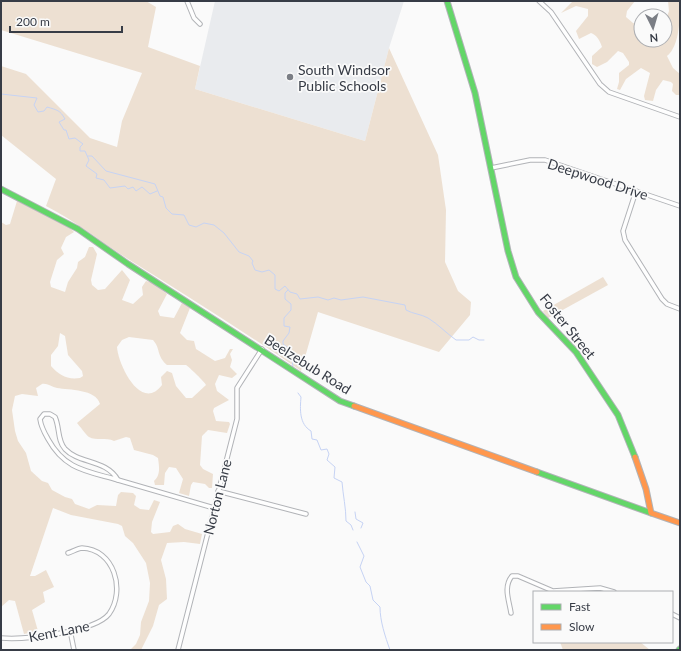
<svg xmlns="http://www.w3.org/2000/svg" width="681" height="651" font-family="Lato,sans-serif">
<style>
.built{fill:#e9ebee}
.green{fill:#ede0d2;fill-rule:evenodd}
.lines{fill:none;stroke-linecap:round;stroke-linejoin:round}
.stream{stroke:#c6d3f4;stroke-width:1}
.street-casing{stroke:#b1b3b7;stroke-width:5.5}
.fast-casing{stroke:#b1b3b7;stroke-width:7}
.slow-casing{stroke:#b1b3b7;stroke-width:7}
.street{stroke:#fefefe;stroke-width:3.5}
.fast{stroke:#63d668;stroke-width:5}
.slow{stroke:#ff974d;stroke-width:5}
.poi-dot{fill:#7b7e85;stroke:#fafafa;stroke-width:1.5}
.labels{text-anchor:middle;dominant-baseline:central;stroke-width:3.5;stroke-linejoin:round;paint-order:stroke}
.poi-label{font-size:14px;fill:#373c46;stroke:#fafafa;text-anchor:start}
.street-label{font-size:14px;fill:#373c46;stroke:#fafafa}
</style>
<rect width="100%" height="100%" fill="#fafafa"/>
<!-- built -->
<path class="built" d="M215 1H404L389 48 365 141 195 89Z"/>
<!-- green -->
<g class="green">
<path d="M1 1H146L156 7 148 47 200 66 195 89 365 141 389 48 438 155 446 210 445 262 458 291 471 302 470 315 439 352 318 312 301 371C245 332 186 295 128 259 100 241 75 221 46 206L56 179 1 135V66L26 74 90 138 117 147 122 121 142 73 1 30Z"/>
<path d="M573 1H635L627 11 626 17 633 23 641 25V40H665V22L669 11 668 1H680C680 17 680 46 667 56L673 68 680 74V95H676L672 91 673 84 671 82 663 80 656 90 653 101 645 100 644 96 650 73 641 68 626 79 620 90 617 89 619 82V73L629 65V62L623 53 618 51 607 62 597 67 592 64V56L602 47C600 41 597 35 591 33L579 39 576 31 588 16V9L576 6 561 13Z"/>
<path d="M17 201 70 228 74 232 66 237 61 248 64 254 57 260 50 282 51 287 65 292 68 282 77 268 78 262 85 257 89 247H93L97 254 91 280 92 285 98 290 105 289 122 270 130 280 122 300 133 304 143 295 142 287 146 281 153 283 167 294 158 311 160 316 174 318 182 303 190 308 180 333 187 340 194 341 196 349 215 361 225 358 230 349H233L230 354 232 360 230 367 237 374 232 378 219 375 215 384 217 391 229 400 214 408 213 411 216 421 229 422 230 424 227 433 208 430 202 436 200 465 203 469 213 474 212 488H209L205 484 193 482 191 485 189 496 179 493 183 479 176 468 169 467 165 473 164 485H155L154 481C161 475 159 466 158 458L153 455 134 450 130 438 126 437 114 441C106 437 96 441 89 437 87 436 79 425 77 423L100 404C96 389 69 390 57 388 52 387 47 383 42 384L36 388 38 396 22 394 15 396 12 410 15 431 18 441 26 453 31 471 42 481 48 483 52 490 65 497 72 499 75 504 89 509 97 505 116 506 118 495 121 492 133 493 136 496 134 505 140 509 149 510 154 500 160 502 152 522 151 532 153 534 170 532 173 526 178 524 185 529 202 534 200 544 184 542 167 543 161 560 166 579 167 599 159 605 153 626 141 650H130L136 644 140 635 141 622 149 601 150 583 146 563 133 543 125 536 122 526 118 524 71 515 53 508 30 576H35L46 570 54 587 43 592 45 602 32 610 38 631 24 634 15 601 9 600 1 607V222L6 225 10 224ZM60 333 65 336 68 355 82 371 83 376 80 378C67 380 59 375 51 366V355L58 346ZM129 337 153 340C161 349 156 355 167 365H186C189 367 205 382 206 385L192 398H186L176 386 172 373 167 371 161 377 162 385C141 413 118 364 117 347L122 340Z"/>
<path d="M603 277 608 285 548 318 543 311Z"/>
<path d="M560 642H640L650 650H563Z"/>
</g>
<g class="lines">
<!-- stream -->
<g class="stream">
<path d="M1 94 37 98 34 105 38 112 44 111 47 107C57 110 60 110 65 119L59 122 64 130H66L69 139 75 138 83 144 80 147V151H85L89 160 86 166 97 174 96 178 104 180 110 188 125 186 128 189 133 187 136 191 142 187 150 194 157 191"/>
<path d="M88 156H92L106 171 155 184 160 196 163 197 166 208 172 214 184 215 189 225 196 227 204 223 214 225 224 233 239 252 249 256 253 261 252 263 255 270 262 272 269 270 275 275V289L279 291 285 286 290 292 297 294 300 299 318 297 328 300 334 298 341 300 363 297 405 305 406 310C413 314 421 314 428 318 438 324 446 333 456 340H469L473 337 479 340H484"/>
<path d="M288 290 285 293V299L291 304V310L284 318V326L290 327 289 333 283 341V344L287 347 289 359 292 360 293 367"/>
<path d="M298 393 301 397C300 409 299 424 311 431L312 439 317 440 321 450 327 449 329 454 327 460 335 467 334 478 342 482C343 495 346 508 346 521L351 525 353 530"/>
<path d="M355 512 356 519 363 523 361 528"/>
<path d="M357 542 364 556 360 567 366 582 370 586 373 600 380 607C380 621 385 636 390 650"/>
</g>
<!-- street casing -->
<g class="street-casing">
<g id="street">
<path d="M187 1 194 18 200 24"/>
<path d="M539 1 551 12 600 84 609 92 680 117"/>
<path d="M491 168 530 160H545L680 206"/>
<path d="M636 191 623 231 625 240 662 299 667 304 680 309"/>
<path d="M44 414H50L55 417C60 428 57 440 65 449 79 464 106 459 118 480 87 471 65 470 48 439 44 432 41 427 40 419Z"/>
<path d="M118 480 214 508"/>
<path d="M218 491 306 514"/>
<path d="M511 613C509 600 503 587 512 576H518L553 591 600 588 614 592"/>
<path d="M672 614 680 618"/>
<path d="M70 630 74 650"/>
<path d="M1 638C24 640 95 632 109 614 126 590 114 549 82 548 78 548 72 552 68 553"/>
<path d="M178 650 237 419V388L262 349"/>
</g>
</g>
<!-- fast casing -->
<g class="fast-casing">
<g id="fast">
<path d="M447 1 475 93 508 251 516 277 538 312 576 352 618 415 635 457"/>
<path d="M1 189 78 229 128 264 340 401 354 406"/>
<path d="M537 472 651 513"/>
<path d="M679 650 680 649"/>
</g>
</g>
<!-- slow casing -->
<g class="slow-casing">
<g id="slow">
<path d="M354 406 537 472"/>
<path d="M635 457 646 489 651 513 680 523"/>
</g>
</g>
<!-- street -->
<use href="#street" class="street"/>
<!-- fast -->
<use href="#fast" class="fast"/>
<!-- slow -->
<use href="#slow" class="slow"/>
</g>
<!-- markers -->
<circle class="poi-dot" cx="290" cy="77" r="4"/>
<g class="labels">
<!-- poi labels -->
<g class="poi-label">
<text x="298" y="69">South Windsor<tspan x="298" dy="16">Public Schools</tspan></text>
</g>
<!-- street labels -->
<g class="street-label">
<text transform="translate(598 179) rotate(18)">Deepwood Drive</text>
<text transform="translate(568 326) rotate(51)">Foster Street</text>
<text transform="translate(308 364) rotate(32)">Beelzebub Road</text>
<text transform="translate(217 497) rotate(-76)">Norton Lane</text>
<text transform="translate(59 631) rotate(-11)">Kent Lane</text>
</g>
</g>
<!-- border -->
<rect width="681" height="651" fill="none" stroke="#373c46" stroke-width="4"/>
<!-- legend -->
<rect x="533" y="591" width="140" height="52" fill="#fafafa" stroke="#acaeb2"/>
<rect x="541" y="604" width="20" height="6" fill="#63d668" stroke="#acaeb2"/>
<text x="569" y="611" font-size="12" fill="#373c46">Fast</text>
<rect x="541" y="624" width="20" height="6" fill="#ff974d" stroke="#acaeb2"/>
<text x="569" y="631" font-size="12" fill="#373c46">Slow</text>
<!-- north arrow -->
<g transform="translate(653 28) rotate(175)"><circle r="19" fill="#fafafa" stroke="#acaeb2"/>
<path d="M0-3L7 15L0 10L-7 15Z" fill="#7b7e85"/>
<text y="-6" font-size="11" font-weight="bold" text-anchor="middle" fill="#373c46">N</text>
</g>
<!-- scale -->
<path d="M10 26v6h112v-6" fill="none" stroke="#373c46" stroke-width="2"/>
<text x="16" y="26" font-size="12" fill="#373c46" stroke="#fafafa" stroke-width="3" paint-order="stroke">200 m</text>
</svg>
